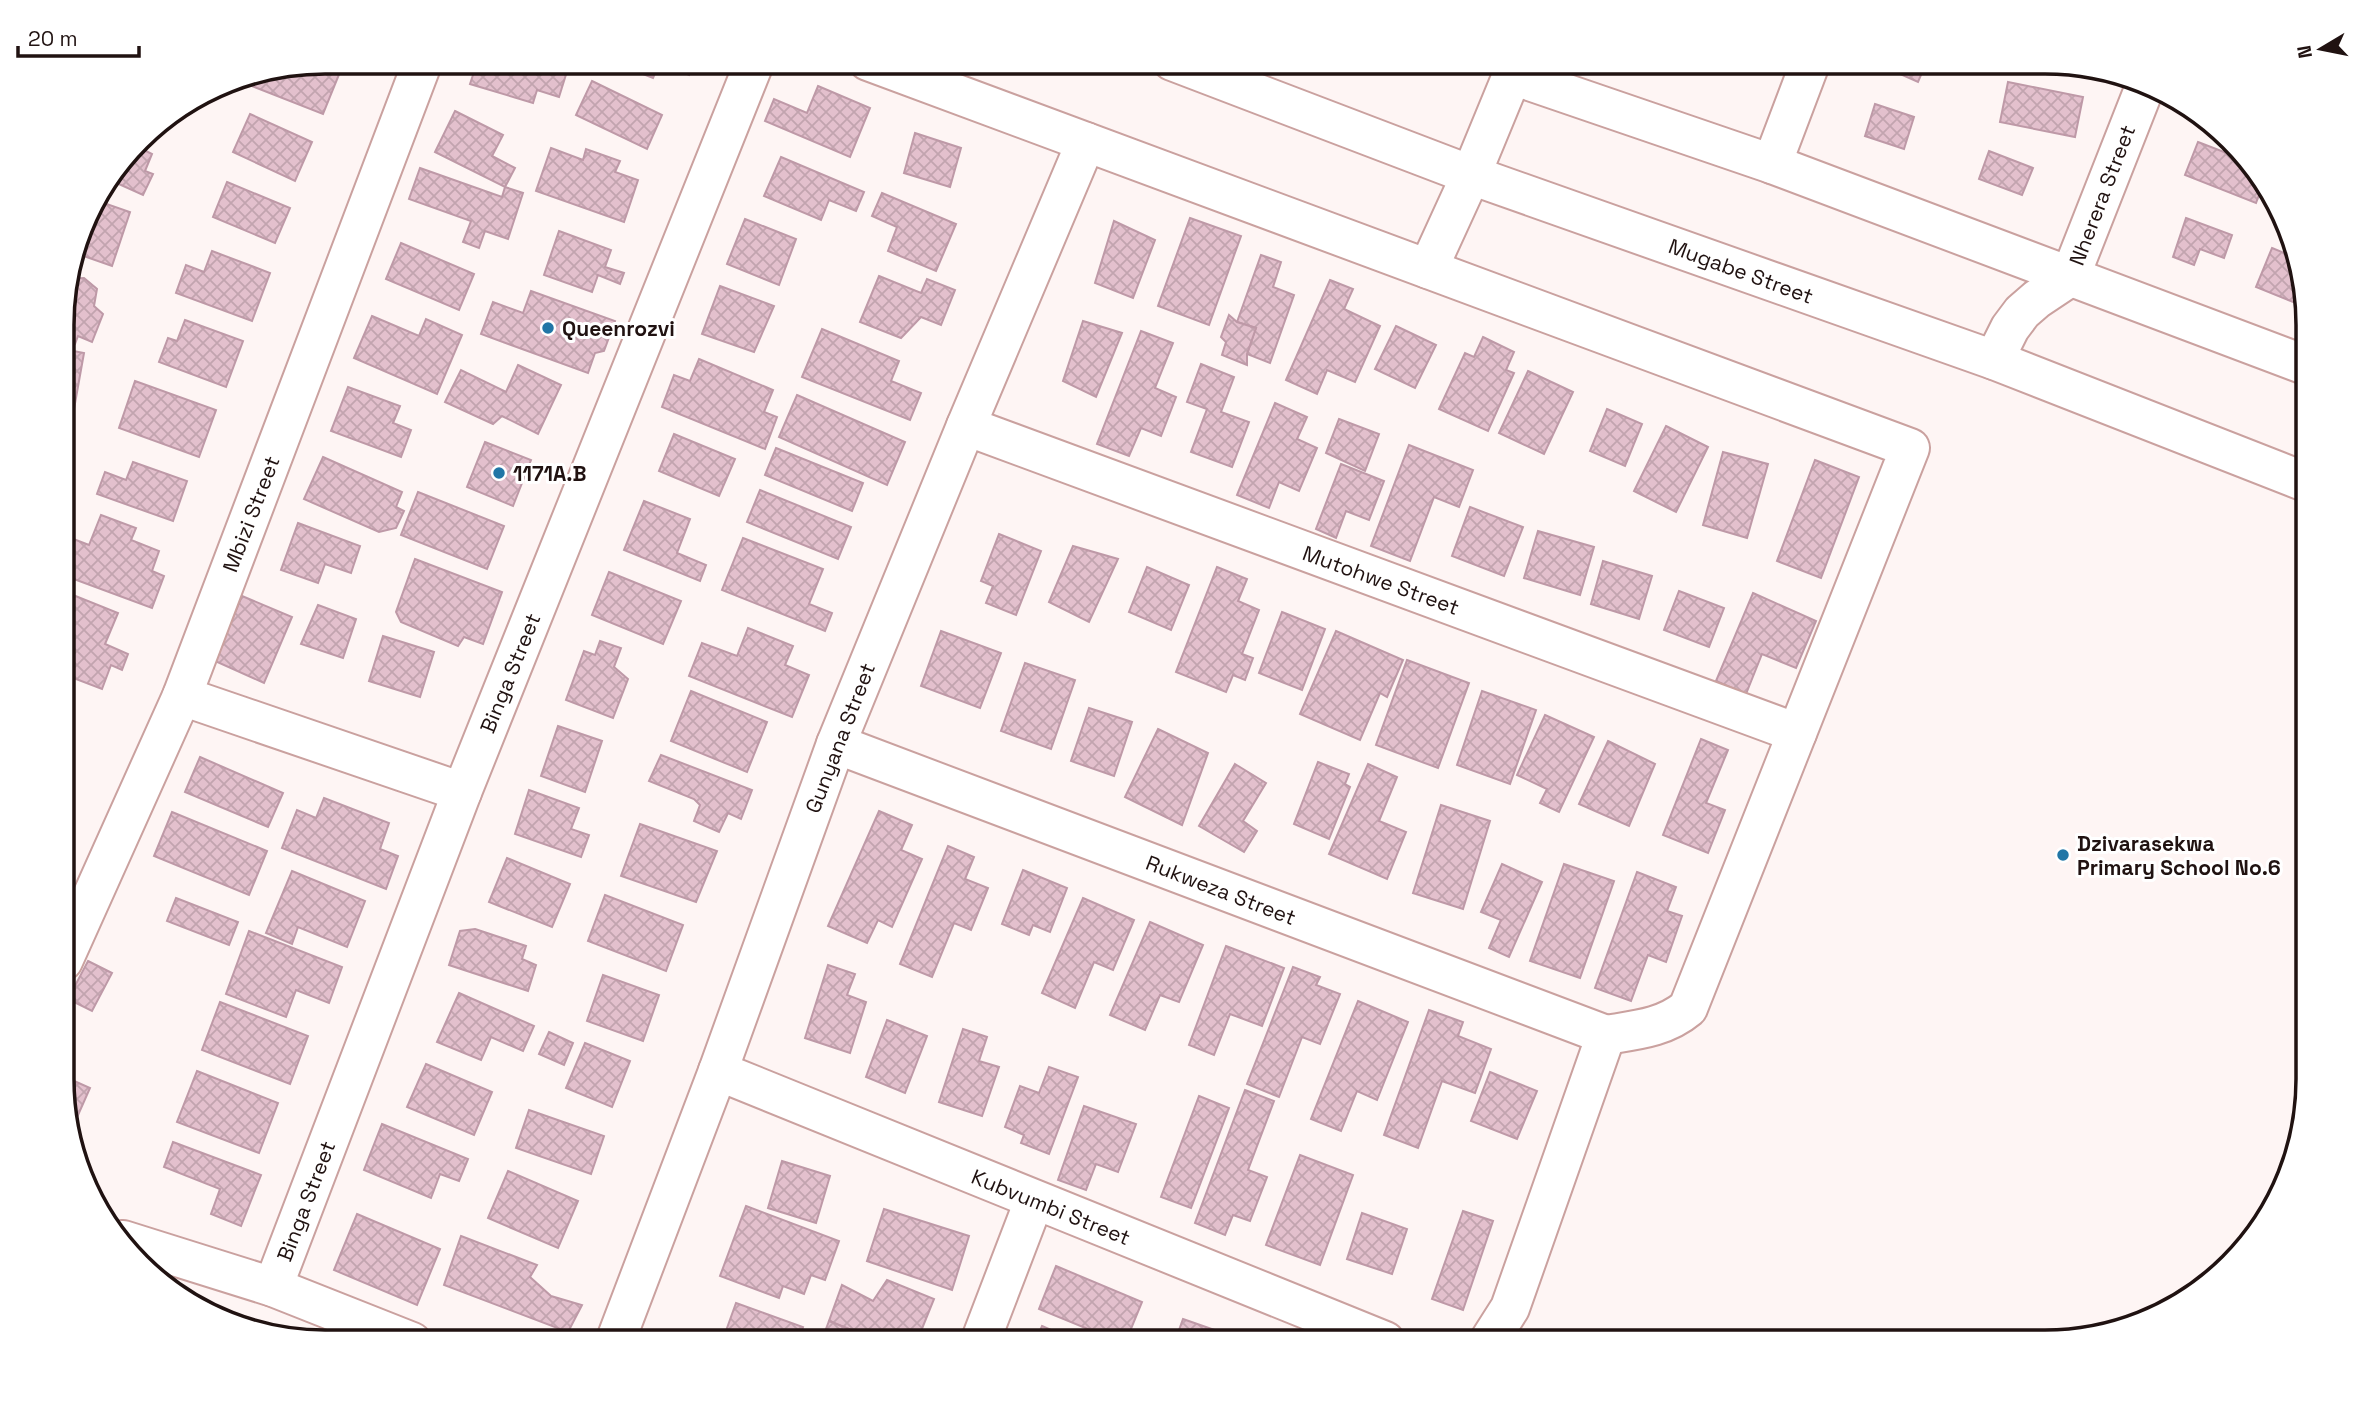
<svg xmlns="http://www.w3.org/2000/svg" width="2370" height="1403" font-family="'Space Grotesk',sans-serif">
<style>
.building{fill:url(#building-cross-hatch);stroke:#be99a7;stroke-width:2}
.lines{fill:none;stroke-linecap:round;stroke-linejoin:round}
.minor-casing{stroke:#caa19f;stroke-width:42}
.minor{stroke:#fff;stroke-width:38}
.poi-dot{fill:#2176a6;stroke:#fff;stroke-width:2.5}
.labels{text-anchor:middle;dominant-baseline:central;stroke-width:6;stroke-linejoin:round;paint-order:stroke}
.street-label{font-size:21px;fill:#201211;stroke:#fff}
.poi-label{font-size:21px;font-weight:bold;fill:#201211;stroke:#fff;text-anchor:start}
.rim{fill:none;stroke:#201211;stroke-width:3.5}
</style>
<defs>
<pattern id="building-cross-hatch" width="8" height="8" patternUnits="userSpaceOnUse" patternTransform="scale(1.75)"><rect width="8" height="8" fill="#e3c0cd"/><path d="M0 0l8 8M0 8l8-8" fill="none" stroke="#c2a4af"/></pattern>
</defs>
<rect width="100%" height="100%" fill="#fef5f4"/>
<!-- building -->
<g class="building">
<path d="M463 61H556L569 65 559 97 537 90 533 103 470 84 475 69 462 65Z"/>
<path d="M634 61H694L689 75 660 62 653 78 630 69Z"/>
<path d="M1884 61H1927L1918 82 1882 66Z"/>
<path d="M318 63 340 72 323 114 239 81 240 78Z"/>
<path d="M592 81 662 115 647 149 576 115Z"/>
<path d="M2008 82 2083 97 2075 137 2000 122Z"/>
<path d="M818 86 870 108 850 157 765 121 774 99 807 113Z"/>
<path d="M1875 104 1914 117 1904 149 1865 136Z"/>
<path d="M455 111 503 135 492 156 515 168 505 187 435 152Z"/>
<path d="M250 114 312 142 295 181 233 152Z"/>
<path d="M915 133 961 148 950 187 904 173Z"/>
<path d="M2198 142 2245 160 2265 179 2272 194 2261 190 2256 203 2185 175Z"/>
<path d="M136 146 152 154 145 171 153 174 143 195 110 180Z"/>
<path d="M551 148 583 160 586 149 620 161 615 172 638 180 624 222 536 191Z"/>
<path d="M1989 151 2033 168 2022 195 1979 179Z"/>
<path d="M781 157 864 192 856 211 829 200 821 220 764 196Z"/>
<path d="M420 168 502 197 505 187 523 193 508 239 485 231 479 248 463 242 471 221 409 199Z"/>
<path d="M227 182 290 208 275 243 213 217Z"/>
<path d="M882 193 956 224 936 271 888 251 897 227 872 216Z"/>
<path d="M95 200 130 212 112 266 75 253 89 208Z"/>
<path d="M1190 218 1241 236 1209 325 1158 306Z"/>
<path d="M2186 218 2232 235 2224 258 2200 249 2194 265 2173 257Z"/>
<path d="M745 219 796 239 779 285 727 264Z"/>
<path d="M1114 221 1155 240 1133 298 1095 283Z"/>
<path d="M559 231 611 250 605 267 624 273 620 284 598 275 592 292 544 275Z"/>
<path d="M401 243 474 274 459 310 386 279Z"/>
<path d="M2272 248 2299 259 2308 308 2256 287Z"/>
<path d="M212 251 270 273 252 321 176 293 186 265 204 272Z"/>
<path d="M1261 255 1281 262 1273 287 1294 295 1270 363 1247 354 1256 328 1237 322Z"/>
<path d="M879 276 921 293 927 279 955 290 941 325 921 317 901 338 860 322Z"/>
<path d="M84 278 97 289 94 306 103 314 92 342 78 336 75 344 63 340V291L67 279Z"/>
<path d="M1330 280 1353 289 1344 309 1380 326 1355 382 1327 370 1317 394 1286 380Z"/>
<path d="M720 286 774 306 754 352 702 334Z"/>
<path d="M531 291 615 321 604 351 595 353 588 373 481 334 493 302 523 313Z"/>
<path d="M1229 315 1237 322 1256 328 1247 354V365L1222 355 1226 342 1221 337Z"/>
<path d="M372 316 419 336 426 319 462 335 437 394 354 358Z"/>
<path d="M185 320 243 341 226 387 159 362 168 338 177 341Z"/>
<path d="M1083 321 1122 333 1096 397 1063 381Z"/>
<path d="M1396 326 1436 345 1415 388 1375 369Z"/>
<path d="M822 329 899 361 891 381 921 393 910 420 802 377Z"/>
<path d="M1141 331 1173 343 1155 388 1176 397 1161 436 1141 428 1129 456 1097 444Z"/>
<path d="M1483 337 1514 352 1506 370 1514 373 1488 431 1439 409 1465 353 1474 357Z"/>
<path d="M63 349 84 353 74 409 63 404Z"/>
<path d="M699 359 773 390 764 412 777 417 765 449 662 407 674 375 690 381Z"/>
<path d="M1201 364 1234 377 1221 412 1249 422 1232 467 1191 452 1207 409 1187 402Z"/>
<path d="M518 365 561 385 538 434 502 416 493 424 445 402 461 370 506 392Z"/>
<path d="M1528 371 1573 392 1544 454 1499 433Z"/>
<path d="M135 381 216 410 199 457 119 428Z"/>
<path d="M348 387 400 406 393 423 411 430 401 457 331 431Z"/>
<path d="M797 395 905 442 887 485 779 437Z"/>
<path d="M1275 403 1307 417 1297 439 1317 448 1299 491 1279 482 1269 508 1237 495Z"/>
<path d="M1607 409 1642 424 1625 466 1590 451Z"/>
<path d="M1339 419 1379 434 1365 471 1326 453Z"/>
<path d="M1666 426 1708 447 1676 512 1634 491Z"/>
<path d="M674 434 735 459 719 496 659 471Z"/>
<path d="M485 442 531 460 513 506 467 487Z"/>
<path d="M1409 445 1473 470 1459 507 1434 497 1410 561 1371 546Z"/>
<path d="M776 448 863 483 852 511 765 475Z"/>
<path d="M1723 452 1768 464 1747 538 1703 525Z"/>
<path d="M323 457 402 492 396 507 404 511 396 528 379 532 304 499Z"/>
<path d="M1815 460 1859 477 1821 578 1777 561Z"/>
<path d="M133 462 187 481 173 521 97 494 105 472 126 480Z"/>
<path d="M1341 464 1384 481 1369 520 1346 511 1336 538 1316 529Z"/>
<path d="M760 490 851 527 838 559 747 522Z"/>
<path d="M418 492 504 526 487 569 401 535Z"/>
<path d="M644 501 690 519 677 553 706 565 700 581 624 550Z"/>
<path d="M1470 507 1523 527 1504 576 1452 556Z"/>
<path d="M101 515 136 528 131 540 159 551 152 571 164 576 152 608 63 575V535L89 545Z"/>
<path d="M298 523 360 546 351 573 325 564 318 583 281 570Z"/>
<path d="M1538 531 1594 547 1580 595 1524 578Z"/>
<path d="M999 534 1041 551 1016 615 986 603 993 586 981 581Z"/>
<path d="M743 538 823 569 809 604 832 613 825 631 722 590Z"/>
<path d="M1073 546 1118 559 1089 622 1049 602Z"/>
<path d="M415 559 502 592 483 644 464 637 458 646 401 622 396 612Z"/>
<path d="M1603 561 1652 576 1639 619 1591 604Z"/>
<path d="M1147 567 1189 585 1171 630 1129 612Z"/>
<path d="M1217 567 1247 579 1238 601 1259 610 1242 654 1253 658 1245 680 1233 675 1226 692 1176 672Z"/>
<path d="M609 572 681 601 663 644 592 615Z"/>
<path d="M63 591 118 613 105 644 128 654 122 670 111 665 102 689 63 674V662L70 646 63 643Z"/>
<path d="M1679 591 1724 608 1709 647 1664 630Z"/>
<path d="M1753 593 1816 621 1796 668 1762 654 1746 694 1716 681Z"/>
<path d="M242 596 292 617 264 683 215 661Z"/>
<path d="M318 605 356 619 343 658 301 644Z"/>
<path d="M1282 612 1325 629 1302 690 1259 673Z"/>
<path d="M748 628 793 646 785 665 809 675 792 717 689 676 702 643 737 656Z"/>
<path d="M941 631 1001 653 980 708 921 686Z"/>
<path d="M1336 631 1403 660 1387 697 1380 693 1360 740 1300 714Z"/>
<path d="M383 636 434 652 420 697 369 681Z"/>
<path d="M600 641 621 648 614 667 628 679 613 718 566 700 584 651 595 655Z"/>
<path d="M1407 660 1469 683 1438 768 1376 745Z"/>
<path d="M1025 663 1075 680 1051 749 1001 731Z"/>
<path d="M691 691 767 722 747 772 671 741Z"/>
<path d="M1482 691 1536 710 1510 784 1457 765Z"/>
<path d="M1089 708 1132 722 1114 776 1071 761Z"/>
<path d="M1545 715 1594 737 1559 812 1540 803 1547 789 1517 775Z"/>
<path d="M558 726 602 741 585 792 541 776Z"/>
<path d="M1158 729 1208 753 1182 825 1125 797Z"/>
<path d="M1701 739 1728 750 1706 803 1725 810 1708 853 1663 835Z"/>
<path d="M1608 741 1655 764 1629 826 1579 804Z"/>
<path d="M661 755 752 790 741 819 728 813 719 832 694 821 700 805 694 799 649 781Z"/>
<path d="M200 757 283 793 268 827 185 792Z"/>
<path d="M1318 762 1349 774 1345 784 1350 787 1329 839 1294 824Z"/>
<path d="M1235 764 1266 783 1243 821 1257 831 1244 852 1199 826Z"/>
<path d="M1368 764 1397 777 1379 821 1406 832 1387 879 1329 854Z"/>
<path d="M529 790 579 808 571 829 589 835 581 857 515 834Z"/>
<path d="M324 798 389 823 380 849 398 856 386 889 282 848 297 810 316 818Z"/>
<path d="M1441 805 1490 821 1463 909 1413 893Z"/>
<path d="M879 811 912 825 901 850 922 859 892 927 878 920 867 943 828 926Z"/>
<path d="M172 812 267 851 249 895 154 856Z"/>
<path d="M640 824 717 851 696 902 621 876Z"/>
<path d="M948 846 974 857 965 879 988 888 971 930 954 923 932 977 900 964Z"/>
<path d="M507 858 570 884 552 927 489 902Z"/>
<path d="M1502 864 1542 882 1509 957 1489 948 1501 920 1481 912Z"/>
<path d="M1564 864 1614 881 1580 978 1530 961Z"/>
<path d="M1023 870 1067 888 1050 932 1033 925 1029 935 1002 924Z"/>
<path d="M292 871 365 901 347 947 298 927 292 944 266 933Z"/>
<path d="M1637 872 1676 887 1667 911 1682 916 1666 962 1648 955 1631 1001 1595 988Z"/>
<path d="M605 895 683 925 666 971 588 941Z"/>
<path d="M176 898 238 922 229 945 167 921Z"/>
<path d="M1083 898 1134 920 1113 970 1094 962 1075 1008 1042 993Z"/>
<path d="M1150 922 1203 945 1179 1002 1160 995 1145 1030 1110 1015Z"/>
<path d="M475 929 526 946 522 959 536 965 528 991 449 965 460 931Z"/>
<path d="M249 931 342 967 329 1003 296 990 286 1017 226 994Z"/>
<path d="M1226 946 1284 968 1262 1026 1230 1014 1214 1055 1189 1045Z"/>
<path d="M88 961 112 973 92 1011 68 999Z"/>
<path d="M828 965 855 974 847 995 866 1002 850 1053 805 1038Z"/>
<path d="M1293 967 1320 977 1316 985 1340 994 1320 1044 1302 1037 1279 1097 1247 1084Z"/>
<path d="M603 975 659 995 643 1041 587 1021Z"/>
<path d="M459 993 534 1026 523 1051 491 1037 481 1060 437 1042Z"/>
<path d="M1358 1001 1408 1022 1377 1100 1357 1091 1341 1131 1311 1119Z"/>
<path d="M220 1002 308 1036 290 1084 202 1050Z"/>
<path d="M1429 1010 1463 1022 1458 1036 1491 1049 1475 1093 1442 1081 1418 1148 1384 1135Z"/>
<path d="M887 1020 927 1036 905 1093 866 1077Z"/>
<path d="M963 1029 987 1037 979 1061 999 1067 982 1116 939 1102Z"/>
<path d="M549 1032 573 1043 564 1065 539 1054Z"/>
<path d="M585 1043 630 1061 612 1107 566 1088Z"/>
<path d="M426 1064 492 1092 474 1135 407 1107Z"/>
<path d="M1049 1067 1078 1077 1049 1154 1021 1143 1024 1135 1005 1127 1020 1086 1039 1093Z"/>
<path d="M197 1071 278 1103 259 1153 177 1122Z"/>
<path d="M1490 1072 1537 1091 1517 1139 1471 1121Z"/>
<path d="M63 1076 90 1088 71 1131 63 1112Z"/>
<path d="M1245 1090 1274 1101 1248 1170 1267 1177 1250 1221 1233 1215 1225 1235 1195 1223Z"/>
<path d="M1199 1096 1229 1108 1191 1208 1161 1197Z"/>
<path d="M1084 1106 1136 1124 1118 1172 1096 1164 1086 1190 1058 1180Z"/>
<path d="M529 1110 604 1136 591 1174 516 1148Z"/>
<path d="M382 1124 468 1159 459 1181 440 1174 431 1198 364 1170Z"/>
<path d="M173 1142 261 1175 241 1226 211 1214 220 1189 164 1167Z"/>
<path d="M1300 1155 1353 1175 1320 1265 1266 1245Z"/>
<path d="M782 1161 830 1176 816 1223 768 1208Z"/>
<path d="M508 1171 578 1201 558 1248 488 1218Z"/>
<path d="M746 1206 839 1241 825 1280 811 1275 804 1294 783 1286 779 1298 720 1276Z"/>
<path d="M884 1209 969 1236 952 1290 867 1261Z"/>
<path d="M1463 1211 1493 1221 1463 1310 1432 1299Z"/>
<path d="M1362 1213 1407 1229 1392 1274 1347 1259Z"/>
<path d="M357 1214 440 1249 417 1305 334 1270Z"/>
<path d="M461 1236 537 1265 530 1277 551 1296 582 1305 568 1332 444 1285Z"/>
<path d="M1056 1266 1142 1302 1126 1341H1117L1039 1309Z"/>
<path d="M887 1280 934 1299 919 1336 932 1342H881L829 1321 842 1285 873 1301Z"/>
<path d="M736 1303 803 1327 798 1342H722Z"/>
<path d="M1183 1319 1246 1341H1175Z"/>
<path d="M829 1321 881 1342H821Z"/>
<path d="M1042 1326 1078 1342H1035Z"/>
</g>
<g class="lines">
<!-- minor casing -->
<g class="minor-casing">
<g id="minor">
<path d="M868 61 1910 448 1688 1008C1664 1028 1636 1030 1606 1035"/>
<path d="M1172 61 1471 175 1994 360 2308 483"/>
<path d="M1512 75 1772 164 2308 366"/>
<path d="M1772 164 1811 61"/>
<path d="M1428 269 1471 175 1518 61"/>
<path d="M1994 360 2010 328 2022 312 2037 299 2070 277 2146 84"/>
<path d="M966 426 1797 733"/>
<path d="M182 696 462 792"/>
<path d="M836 744 1606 1035"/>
<path d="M63 961 182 696 423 61"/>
<path d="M718 1071 1385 1341"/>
<path d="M123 1240 273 1287 412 1342"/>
<path d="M273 1287 462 792 755 61"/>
<path d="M1489 1341 1510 1308 1606 1035"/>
<path d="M615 1342 718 1071 836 744 966 426 1086 142"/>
<path d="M980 1342 1034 1201"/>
</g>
</g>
<!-- minor -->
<use href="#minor" class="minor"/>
</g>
<!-- markers -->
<g class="poi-dot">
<circle cx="548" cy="328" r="7"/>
<circle cx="499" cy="473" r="7"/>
<circle cx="2063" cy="855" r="7"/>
</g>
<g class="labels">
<!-- street labels -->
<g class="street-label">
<text transform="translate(2102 195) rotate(-69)">Nherera Street</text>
<text transform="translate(1741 271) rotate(20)">Mugabe Street</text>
<text transform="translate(251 514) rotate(-69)">Mbizi Street</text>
<text transform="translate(1381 580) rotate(20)">Mutohwe Street</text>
<text transform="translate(510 673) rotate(-68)">Binga Street</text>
<text transform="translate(840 738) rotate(-69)">Gunyana Street</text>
<text transform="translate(1221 890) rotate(21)">Rukweza Street</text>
<text transform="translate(306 1201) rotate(-69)">Binga Street</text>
<text transform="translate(1051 1207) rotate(22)">Kubvumbi Street</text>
</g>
<!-- poi labels -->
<g class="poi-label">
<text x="562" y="328">Queenrozvi</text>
<text x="513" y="473">1171A.B</text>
<text x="2077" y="843">Dzivarasekwa<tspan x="2077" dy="24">Primary School No.6</tspan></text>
</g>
</g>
<!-- crop -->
<path d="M0 0H2370V1403H0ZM325 74H2045A251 251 0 0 1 2296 325V1079A251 251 0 0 1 2045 1330H325A251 251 0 0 1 74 1079V325A251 251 0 0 1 325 74Z" fill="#fff" fill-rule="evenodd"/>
<path class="rim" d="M325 74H2045A251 251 0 0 1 2296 325V1079A251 251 0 0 1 2045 1330H325A251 251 0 0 1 74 1079V325A251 251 0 0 1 325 74Z"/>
<!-- north arrow -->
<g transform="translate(2321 49) rotate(260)" stroke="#ffffff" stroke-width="5" paint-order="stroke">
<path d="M0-5L12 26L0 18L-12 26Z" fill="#201211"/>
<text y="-10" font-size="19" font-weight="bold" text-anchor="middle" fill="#201211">N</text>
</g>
<!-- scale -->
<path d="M18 46v10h121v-10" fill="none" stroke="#201211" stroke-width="3.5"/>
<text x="28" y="46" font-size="21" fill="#201211" stroke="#ffffff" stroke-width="5" paint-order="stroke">20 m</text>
</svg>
